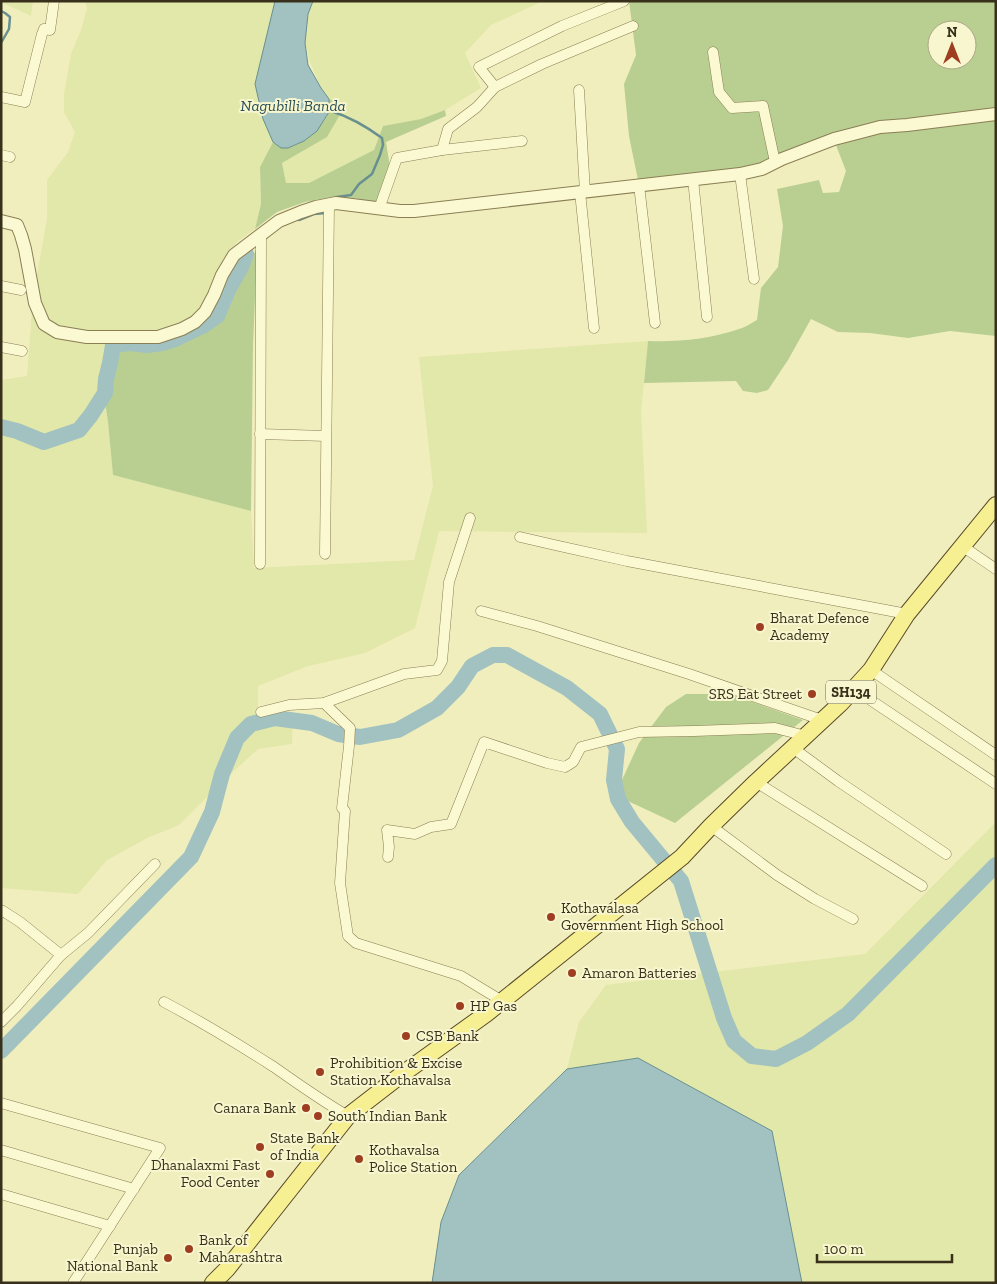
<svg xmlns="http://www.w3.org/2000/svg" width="997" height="1284" font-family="'Zilla Slab',serif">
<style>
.farmland{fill:#e2e7aa}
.green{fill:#b9cf91;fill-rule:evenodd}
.water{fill:#a1c2c0;stroke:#689090}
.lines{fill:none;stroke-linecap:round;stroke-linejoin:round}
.stream{stroke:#689090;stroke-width:2.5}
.river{stroke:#a1c2c0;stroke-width:16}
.minor-casing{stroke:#8a7e55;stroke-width:11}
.tertiary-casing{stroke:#8a7e55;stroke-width:14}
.primary-casing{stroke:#574a2a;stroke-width:18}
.minor{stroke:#fbf9d1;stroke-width:10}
.tertiary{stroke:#fbf9d1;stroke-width:12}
.primary{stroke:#f7f092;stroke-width:16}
.poi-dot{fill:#9d3e21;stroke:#f8f6ce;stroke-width:2}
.labels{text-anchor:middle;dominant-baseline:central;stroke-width:4;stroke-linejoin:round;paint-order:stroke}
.shield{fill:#f8f6ce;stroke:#726b51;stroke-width:1}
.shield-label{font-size:14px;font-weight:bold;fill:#38301b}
.poi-label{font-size:15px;fill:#38301b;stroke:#f8f6ce;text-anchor:start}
.water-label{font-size:16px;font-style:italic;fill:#295059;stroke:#f8f6ce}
</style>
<rect width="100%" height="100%" fill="#f1eebd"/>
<!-- farmland -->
<g class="farmland">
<path d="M1 1H33L31 16 1 2Z"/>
<path d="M85 1H275L255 84 265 124 273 142 260 167 261 204 255 229 238 241 223 259 207 301 194 318 156 330 119 333 86 332 59 327 48 318 38 300 35 286 47 219V180L68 152 75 132 64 112V94L71 54 81 30 87 9Z"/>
<path d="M313 1H543L491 25 465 53 481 88 445 110 421 119 383 126 374 150 339 169 309 183H286L282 163 327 137 344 106 329 99 321 88 310 62 305 43 308 14Z"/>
<path d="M32 311 44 329 107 342 102 381 108 422 113 475 251 511 254 568 414 560 433 486 419 357 648 341 641 411 647 533 439 531 415 628 365 653 308 666 258 686V715L293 716 292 744 258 749 223 781 179 825 149 837 107 860 78 894 1 888V380L27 376Z"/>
<path d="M996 822V1283H802L638 1058 567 1069 579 1022 606 985 865 954Z"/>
</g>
<!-- green -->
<g class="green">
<path d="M629 1H996V336L950 331 908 338 870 333 838 332 811 319 788 360 768 390 757 393 743 391 736 381 644 383 648 341C678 342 711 339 739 329 746 327 751 323 757 320L761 288 778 267 783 226 777 189 819 180 823 193 839 192 846 171 834 140 775 162 639 185 629 136 624 84 636 55ZM937 30H967V60H937Z"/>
<path d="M329 99 345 106 327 137 282 163 286 183H309L374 150 383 126 421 119 445 110 446 116 386 142 390 167 377 203 354 198 331 197 305 202 277 212 255 229 261 204 260 167 273 142C276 144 279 147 283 148 298 150 325 125 329 111 330 108 329 103 329 99Z"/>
<path d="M257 249 253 346 251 511 113 475 108 422 102 381 107 342 149 348 169 343 191 336 203 329 222 316 237 279Z"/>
<path d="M686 694H730L803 720 675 823 615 795 639 743 666 707Z"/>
</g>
<!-- water -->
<g class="water">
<path d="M275 1H313L308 14 305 43 308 65 321 88 329 99V112L317 131 304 141 288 148H281L273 142 263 119 255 84Z"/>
<path d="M638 1058 772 1131 802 1283H432L441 1222 459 1175 567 1069Z"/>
</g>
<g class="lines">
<!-- stream -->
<g class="stream">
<path d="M1 11 5 13 10 17 9 29 1 43"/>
<path d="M331 111C350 117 367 127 382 138L383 145 380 155 372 174 359 184 351 195 337 197"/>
<path d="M299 220 314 214 326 213"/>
</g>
<!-- river -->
<g class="river">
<path d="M1 427 17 431 44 442 79 430 91 415 105 393 106 379 110 363 113 345 130 343 147 345 162 343 175 339 204 325 217 316 229 288 241 267 246 254"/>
<path d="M1 1051 191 857 212 812 222 774 237 738 251 724 275 718 312 723 338 734 360 737 398 730 437 708 458 687 472 666 493 655H507L567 688 600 714 617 749 614 780 618 799 632 822 681 881 724 1018 734 1041 752 1056 776 1059 807 1043 848 1014 996 865"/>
</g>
<!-- minor casing -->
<g class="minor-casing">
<g id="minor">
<path d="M713 52 719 92 732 108 763 106 775 162"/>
<path d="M495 87 479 67 562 26 624 1"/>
<path d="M579 90 585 192"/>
<path d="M1 97 25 102 42 34 44 29 50 30 54 1"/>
<path d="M442 150 448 129 477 107 495 87 542 64 633 26"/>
<path d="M1 155 10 157"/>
<path d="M740 174 754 279"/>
<path d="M693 179 707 317"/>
<path d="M639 185 655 323"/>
<path d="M580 192 594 328"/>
<path d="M379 209 397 158 442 150 522 141"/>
<path d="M1 286 21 290"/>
<path d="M1 347 22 351"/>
<path d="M260 434 326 436"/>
<path d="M520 537 559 546 627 561 907 614"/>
<path d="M962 546 996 569"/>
<path d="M325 554 329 205"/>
<path d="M260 564 261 235"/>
<path d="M481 611 537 626 689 674 822 720"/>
<path d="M871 670 996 755"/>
<path d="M854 689 996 784"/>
<path d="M324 703 350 728 349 746 342 808 345 811 340 883 348 936 356 943 461 976 502 1001"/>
<path d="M261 712 289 705 324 703 404 674 437 670 442 661 449 582 470 518"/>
<path d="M793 748 838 781 946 854"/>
<path d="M756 782 922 886"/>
<path d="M711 826 777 875 815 899 853 919"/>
<path d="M388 857 389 847 387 830 415 834 431 827 451 824 484 742 547 763 565 767 573 762 581 747 639 732 694 731 775 728 806 736"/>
<path d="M1 913 3 911 20 922 61 955"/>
<path d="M164 1002C202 1022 238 1044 274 1067 298 1084 322 1101 348 1116"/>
<path d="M1 1022 17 1006 61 955 88 933 155 864"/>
<path d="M1 1103 160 1148 73 1283"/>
<path d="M1 1150 134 1189"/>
<path d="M1 1194 110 1226"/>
</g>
</g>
<!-- tertiary casing -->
<g class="tertiary-casing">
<path id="tertiary" d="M1 221 17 225 21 235 25 249 35 303 44 324 57 332 87 337H158L182 329 195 322 205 312 214 295 222 275 234 255 279 221 301 212 316 207 336 203 400 211H414L740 174 762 169 782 159 834 139 861 132 880 127 907 125 996 114"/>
</g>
<!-- primary casing -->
<g class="primary-casing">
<path id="primary" d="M213 1283 227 1269 348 1116 401 1075 486 1014 682 857 711 826 756 782 840 704 871 670 907 614 996 505"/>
</g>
<!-- minor -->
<use href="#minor" class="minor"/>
<!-- tertiary -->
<use href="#tertiary" class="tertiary"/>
<!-- primary -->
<use href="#primary" class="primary"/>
</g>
<!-- markers -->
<g class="poi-dot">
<circle cx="760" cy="627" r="5"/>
<circle cx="812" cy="694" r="5"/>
<circle cx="551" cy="917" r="5"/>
<circle cx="572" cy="973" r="5"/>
<circle cx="460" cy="1006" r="5"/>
<circle cx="406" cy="1036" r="5"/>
<circle cx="320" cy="1072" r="5"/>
<circle cx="306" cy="1108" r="5"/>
<circle cx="318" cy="1116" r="5"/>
<circle cx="260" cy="1147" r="5"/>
<circle cx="359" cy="1159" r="5"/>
<circle cx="270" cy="1174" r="5"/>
<circle cx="189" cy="1249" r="5"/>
<circle cx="168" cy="1258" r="5"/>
</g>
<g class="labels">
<!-- shield labels -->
<rect class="shield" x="826" y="680.5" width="50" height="23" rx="4"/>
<g class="shield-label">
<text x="851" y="692">SH134</text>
</g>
<!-- poi labels -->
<g class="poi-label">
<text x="770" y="618">Bharat Defence<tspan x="770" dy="17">Academy</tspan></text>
<text x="802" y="694" text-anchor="end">SRS Eat Street</text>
<text x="561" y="908">Kothavalasa<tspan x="561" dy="17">Government High School</tspan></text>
<text x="582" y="973">Amaron Batteries</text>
<text x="470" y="1006">HP Gas</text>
<text x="416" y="1036">CSB Bank</text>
<text x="330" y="1063">Prohibition &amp; Excise<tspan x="330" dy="17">Station Kothavalsa</tspan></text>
<text x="296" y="1108" text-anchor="end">Canara Bank</text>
<text x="328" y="1116">South Indian Bank</text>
<text x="270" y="1138">State Bank<tspan x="270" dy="17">of India</tspan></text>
<text x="369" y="1150">Kothavalsa<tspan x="369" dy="17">Police Station</tspan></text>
<text x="260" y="1165" text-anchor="end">Dhanalaxmi Fast<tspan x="260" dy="17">Food Center</tspan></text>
<text x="199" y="1240">Bank of<tspan x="199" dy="17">Maharashtra</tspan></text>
<text x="158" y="1249" text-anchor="end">Punjab<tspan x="158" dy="17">National Bank</tspan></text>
</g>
<!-- water labels -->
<g class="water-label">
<text x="293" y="105">Nagubilli Banda</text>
</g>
</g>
<!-- border -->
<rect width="997" height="1284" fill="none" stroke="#38301b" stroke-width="5"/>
<!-- north arrow -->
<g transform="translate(952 45)"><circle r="24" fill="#f8f6ce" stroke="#aba786"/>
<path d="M0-4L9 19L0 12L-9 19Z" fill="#9d3e21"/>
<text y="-8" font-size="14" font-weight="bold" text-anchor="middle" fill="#38301b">N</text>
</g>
<!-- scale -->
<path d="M817 1254v8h135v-8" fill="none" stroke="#38301b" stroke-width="2.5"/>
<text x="824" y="1254" font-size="15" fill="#38301b" stroke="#f8f6ce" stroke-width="4" paint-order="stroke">100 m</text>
</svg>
